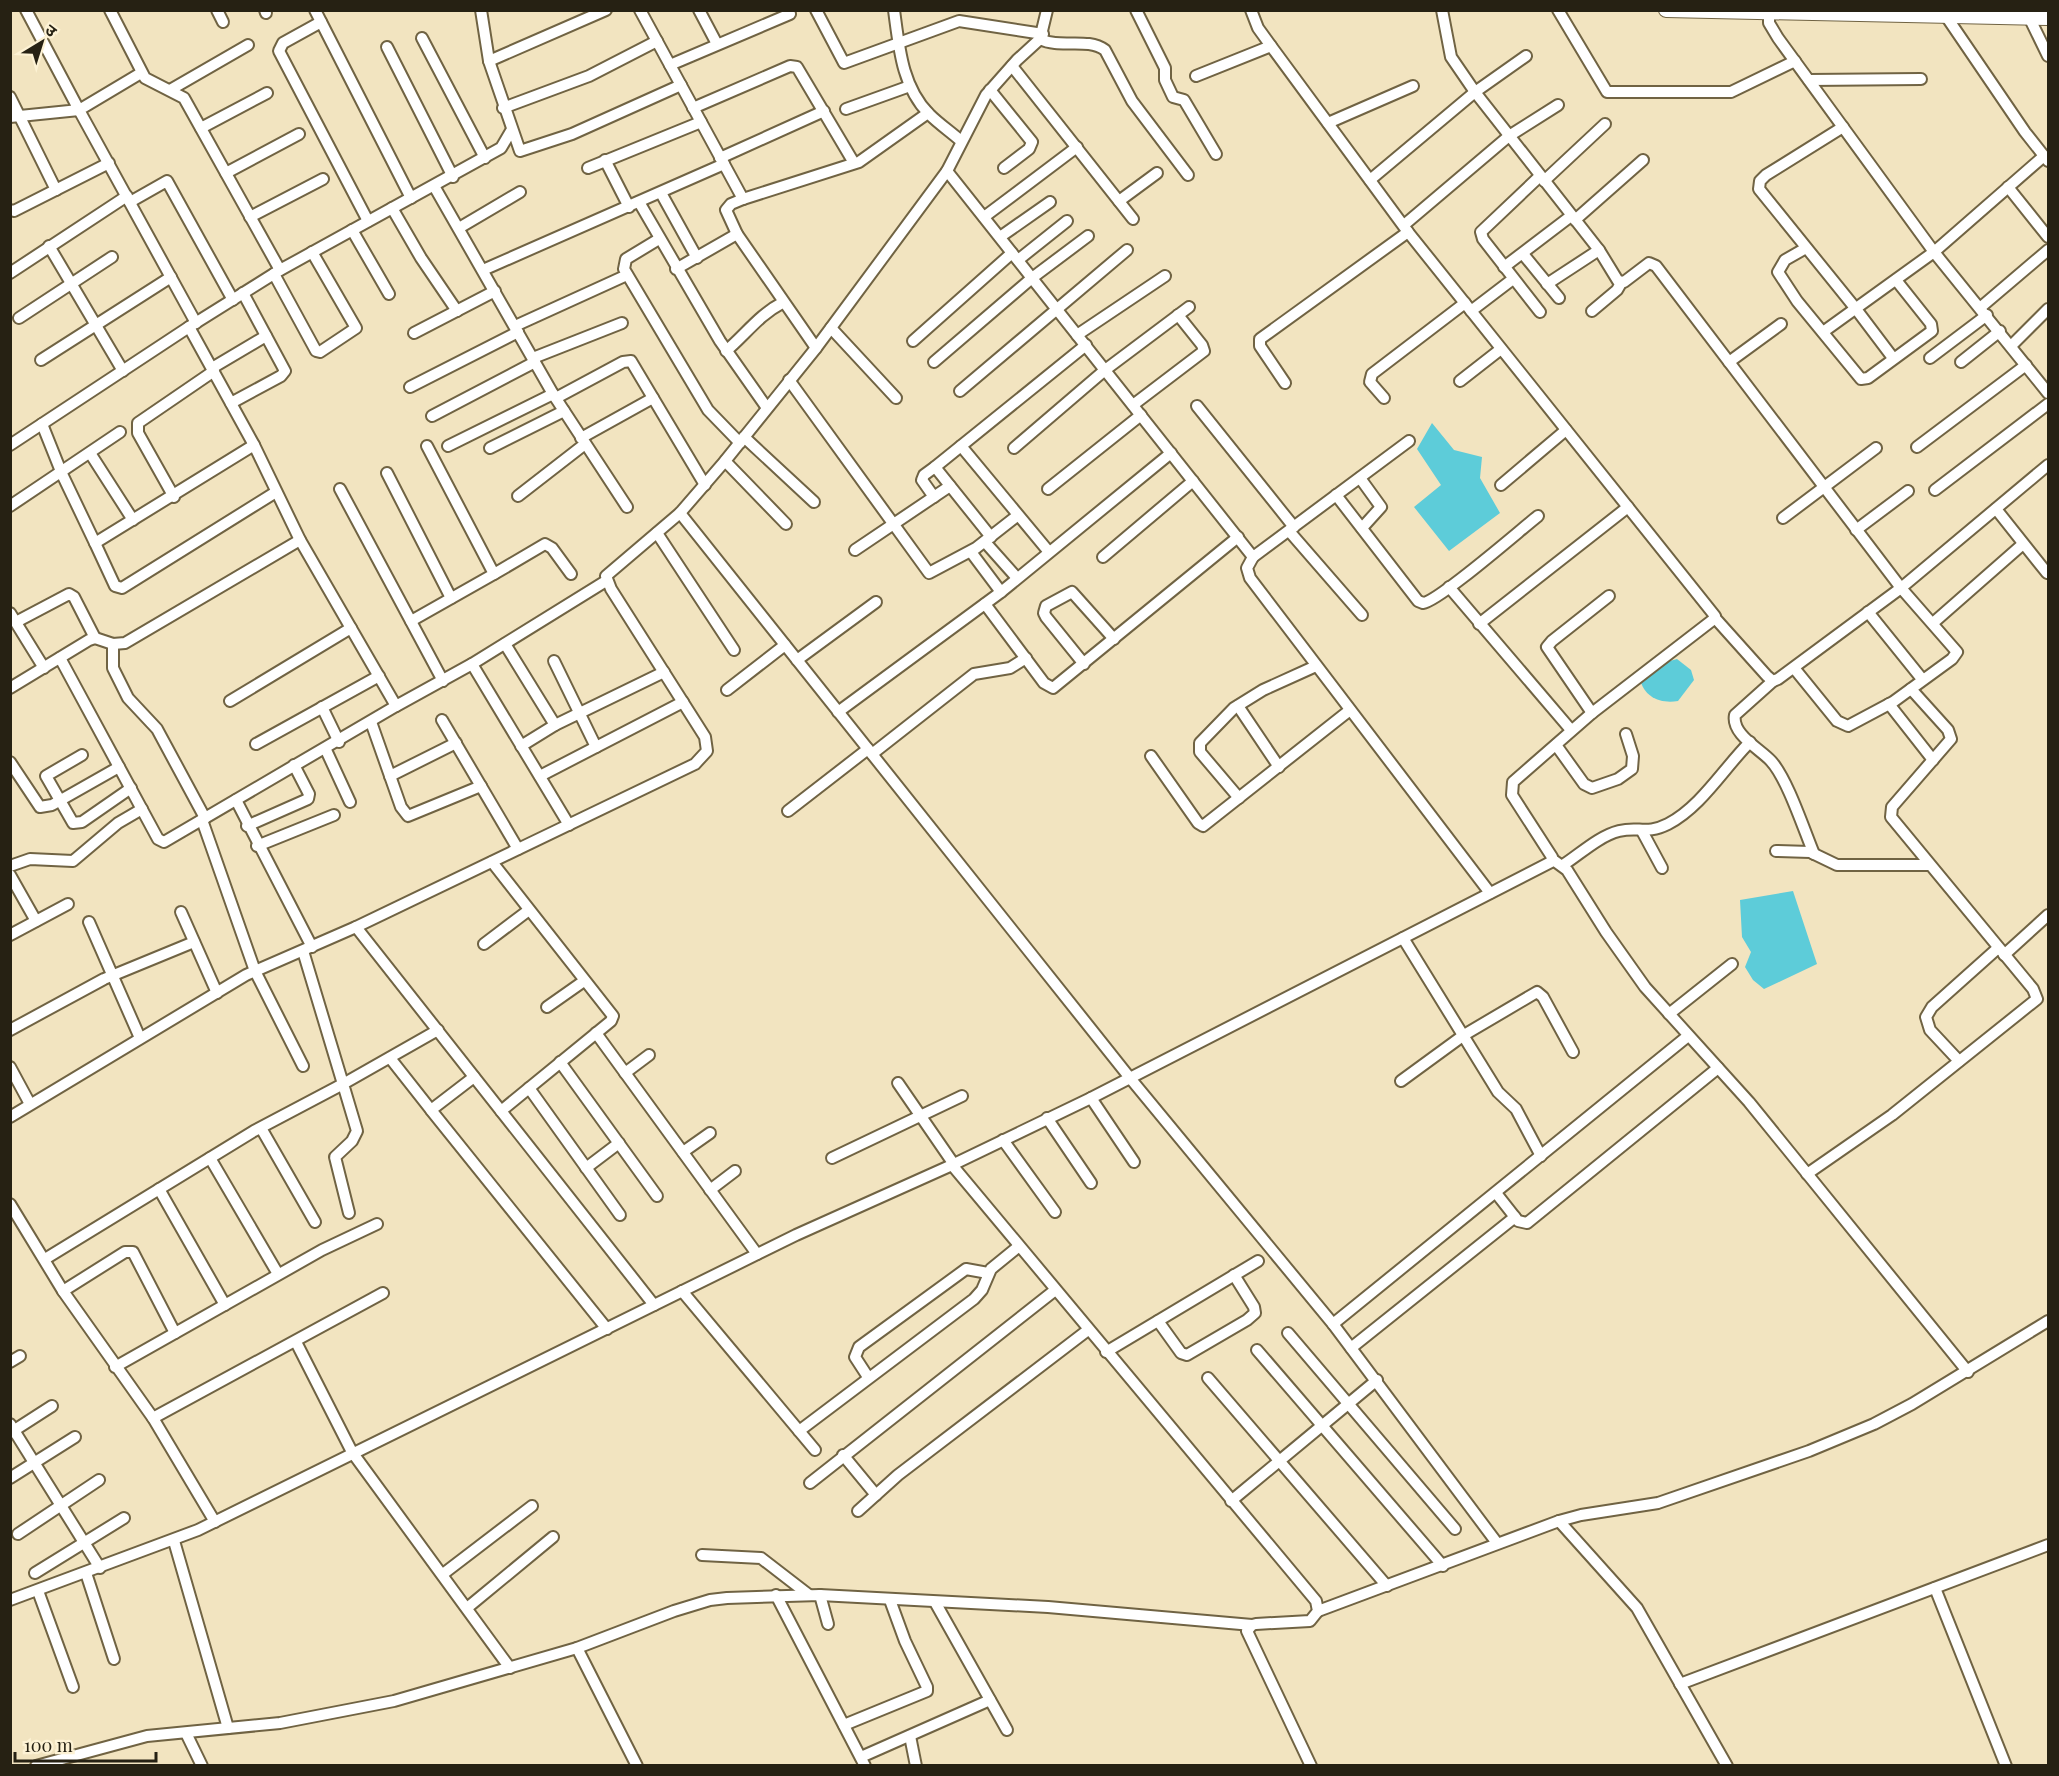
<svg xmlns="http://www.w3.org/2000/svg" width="2059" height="1776" font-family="'Playfair Display','Noto Sans Devanagari',serif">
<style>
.water{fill:#5dccd9}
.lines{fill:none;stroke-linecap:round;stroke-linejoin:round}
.minor-casing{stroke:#706343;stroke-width:14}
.major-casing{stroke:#706343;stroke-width:16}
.minor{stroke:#fff;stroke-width:10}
.major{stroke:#fff;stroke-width:14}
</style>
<rect width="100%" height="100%" fill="#f2e4c0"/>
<!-- water -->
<g class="water">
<path d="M1432 423 1454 450 1482 457 1480 478 1500 513 1449 551 1414 507 1441 485 1417 449Z"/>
<path d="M1677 659 1691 670 1694 680 1678 701C1660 704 1644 697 1640 679L1656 665Z"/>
<path d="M1793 891 1817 964 1764 989 1753 980 1745 967 1751 952 1742 937 1740 900Z"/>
</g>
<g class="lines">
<!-- minor casing -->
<g class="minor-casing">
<g id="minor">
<path d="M110 10 145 78 184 98 280 270"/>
<path d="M217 10 223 22"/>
<path d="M265 10 266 13"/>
<path d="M315 10 411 198"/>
<path d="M481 10 489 61 520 151 572 134 681 85"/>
<path d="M640 10 743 199 731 204 726 210 737 234 816 348"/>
<path d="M699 10 717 44"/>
<path d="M816 10 844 63 959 21 1043 34"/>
<path d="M894 10C899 47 902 87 929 114 939 124 951 132 961 141"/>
<path d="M1136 10 1165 68V80L1173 97 1184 100 1216 154"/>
<path d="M1251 10 1258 28 1271 46 1408 232 1715 616 1714 619 1592 713 1513 782 1512 795 1552 857 1551 862 1091 1098 952 1165 1316 1601 1318 1611 1310 1621 1256 1624 1252 1625 1247 1631 1311 1766"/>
<path d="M1442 10 1451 57 1475 92 1599 250 1618 281 1624 282 1649 263 1656 266 1901 588 1957 652 1952 659 1893 702 1848 726 1837 721 1794 668"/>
<path d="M1558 10 1607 92H1731L1795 61"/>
<path d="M1769 10V23L1778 38 1934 252 2048 393"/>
<path d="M1946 11V16L2025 132 2048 161"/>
<path d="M2029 17 2048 56"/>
<path d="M321 22 283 43 279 51 368 221"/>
<path d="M422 38 485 158"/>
<path d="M1040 39C1060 49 1087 37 1105 50L1132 101 1188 175"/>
<path d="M387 47 453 177"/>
<path d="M489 61 606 10"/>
<path d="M670 65 790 14"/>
<path d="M1012 66 1133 219"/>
<path d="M141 73 79 110 196 323"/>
<path d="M1196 76 1271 46"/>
<path d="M1809 80 1921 79"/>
<path d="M170 90 248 45"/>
<path d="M990 90 1032 142 1029 149 1004 168"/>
<path d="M10 97 56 190"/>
<path d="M503 108 589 76 657 41"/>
<path d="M693 108 790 66 797 67 854 163"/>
<path d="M846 109 910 86"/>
<path d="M10 117 79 110 26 10"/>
<path d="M1328 123 1413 86"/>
<path d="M1843 127 1766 175 1760 181 1759 189 1856 309 1893 358"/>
<path d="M201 128 267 93"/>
<path d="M511 131 501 148 280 270 189 327 254 445 300 540 396 706 472 664 606 581"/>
<path d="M720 158 824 111"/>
<path d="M605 160 629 207"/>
<path d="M588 168 701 122"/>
<path d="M947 171 1253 557 1409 441"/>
<path d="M226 173 299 134"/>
<path d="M1370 180 1475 92 1526 56"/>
<path d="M1544 181 1605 124"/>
<path d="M434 186 553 394 627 507"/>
<path d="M2008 187 2048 237"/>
<path d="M661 193 697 258"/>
<path d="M743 199 859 162 928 113"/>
<path d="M1119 201 1157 173"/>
<path d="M130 202 167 181 233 300"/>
<path d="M639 202 720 341 767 408"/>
<path d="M392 208 421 258 457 311"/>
<path d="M10 210 14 211 109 163"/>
<path d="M250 217 323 179"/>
<path d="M984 217 1077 147"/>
<path d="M1575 220 1643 160"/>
<path d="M1404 225 1509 136 1558 105"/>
<path d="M459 228 520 192"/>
<path d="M352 230 389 294"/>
<path d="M1000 237 1050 202"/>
<path d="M659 239 626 259 624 269 708 410 740 443"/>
<path d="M49 246 123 371"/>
<path d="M1806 248 1785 260 1778 272 1797 301 1861 379 1868 378 1932 331 1931 324 1896 280"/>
<path d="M1523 254 1559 298"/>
<path d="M1018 260 1067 221"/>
<path d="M1504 267 1571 216"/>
<path d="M676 269 737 234"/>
<path d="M483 270 724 164"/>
<path d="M10 273 127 196"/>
<path d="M274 274 316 351 320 352 356 328 312 252"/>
<path d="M1547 284 1599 250"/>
<path d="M1981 307 2048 250"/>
<path d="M1471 311 1513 279"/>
<path d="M1592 311 1617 290 1621 283"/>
<path d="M1540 312 1483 239 1481 232 1540 176"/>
<path d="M19 318 112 257"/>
<path d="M515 326 627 275"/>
<path d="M831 328 896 398"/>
<path d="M1823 332 1934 252 2044 156"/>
<path d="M414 333 495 291"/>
<path d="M1077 335 1165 276"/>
<path d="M913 341 1012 253"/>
<path d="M2011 346 2048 309"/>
<path d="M726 351C746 334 759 315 782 303"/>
<path d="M533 358 622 323"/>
<path d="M1930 358 1987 315"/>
<path d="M41 360 171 277"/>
<path d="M934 362 1032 278 1088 236"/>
<path d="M1729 362 1781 324"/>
<path d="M1961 362 2000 331"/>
<path d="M212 368 266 336"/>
<path d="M789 380 929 573 976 548 1017 516"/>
<path d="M1460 381 1501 349"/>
<path d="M1285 383 1260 346V339L1408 232"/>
<path d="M410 387 518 332"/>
<path d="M960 391 1127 250"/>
<path d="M556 398 623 362 631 361 705 485"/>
<path d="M1384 398 1370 382 1372 374 1465 303"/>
<path d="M231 403 281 376 285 371 243 293"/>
<path d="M1133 405 1204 351 1202 345 1178 315"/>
<path d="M1197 406 1294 527"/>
<path d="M432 416 535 362"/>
<path d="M42 424 62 474 95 543 254 445"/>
<path d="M744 437 814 502"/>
<path d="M581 438 653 398"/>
<path d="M10 445 189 327"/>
<path d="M448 446 553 394"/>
<path d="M961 446 1049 552"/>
<path d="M1917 447 2026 365"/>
<path d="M490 448 564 411"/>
<path d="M1014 448 1105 370 1189 307"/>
<path d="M90 453 133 520"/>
<path d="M725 461 786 524"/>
<path d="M387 473 451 598"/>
<path d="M1360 478 1381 507 1362 528"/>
<path d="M1501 485 1566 430"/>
<path d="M340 489 443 681"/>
<path d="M1048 489 1141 415"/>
<path d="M1935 490 2048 404"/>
<path d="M1336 495 1418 601 1423 603C1439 601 1519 531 1538 516"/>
<path d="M518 496 585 444"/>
<path d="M174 497 138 433V423L214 371"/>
<path d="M934 497 922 480 924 475 935 467"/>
<path d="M10 506 120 432"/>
<path d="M1996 509 2047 573"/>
<path d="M680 513 1130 1078 1333 1324 1497 1543"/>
<path d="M1783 518 1876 448"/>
<path d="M1856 530 1908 491"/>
<path d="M1289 531 1362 615"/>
<path d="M657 533 734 650"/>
<path d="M991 537 935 467 1086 345"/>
<path d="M985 542 1017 578"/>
<path d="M95 543 115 586 122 588 276 492"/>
<path d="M855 550 950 486"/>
<path d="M971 552 1001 592"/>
<path d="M1103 557 1193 481"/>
<path d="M1253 557 1247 568 1250 578 1490 893"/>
<path d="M494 574 545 544 552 548 571 574"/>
<path d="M1449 587 1571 730"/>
<path d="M985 604 1044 683 1053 688 1238 537"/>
<path d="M1868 612 1922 679"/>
<path d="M10 613 44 668"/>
<path d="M1715 618 1767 676 1773 681 1778 679 1901 588 2048 465"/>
<path d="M411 621 494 574 427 446"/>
<path d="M16 622 69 594 74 597 95 638"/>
<path d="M1933 623 2023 544"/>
<path d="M1479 624 1628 507"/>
<path d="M113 644V668L128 698 157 729 205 818"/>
<path d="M505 644 555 725 664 672"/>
<path d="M60 658 158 839 164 842 396 706"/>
<path d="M797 660 876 602"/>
<path d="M554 661 596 747"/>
<path d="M472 664 569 825"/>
<path d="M1084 664 1046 617 1044 613 1046 606 1072 592 1114 639"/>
<path d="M1773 681 1735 715C1731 734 1760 749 1771 761 1787 778 1804 830 1814 854"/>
<path d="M10 688 89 640 95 638 113 644 125 643 300 540"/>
<path d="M727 690 785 645"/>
<path d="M230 701 351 628"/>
<path d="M1889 704 1933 760"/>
<path d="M1238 706 1279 767"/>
<path d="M322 707 339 742"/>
<path d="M838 712 1001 592 1171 453"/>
<path d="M1592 713 1547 647 1552 641 1609 596"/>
<path d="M442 720 518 849"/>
<path d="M371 722 401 807 408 816 481 786"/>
<path d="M256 744 379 676"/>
<path d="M1556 745 1584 784 1592 788 1618 779 1632 769 1633 756 1626 734"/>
<path d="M521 746 555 725"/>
<path d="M326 750 350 802"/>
<path d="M872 754 974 674 1010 668 1026 658"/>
<path d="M82 755 46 776 73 823 82 822 131 788"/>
<path d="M1151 756 1198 823 1203 826 1350 710"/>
<path d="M10 762 40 807 52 805 119 767"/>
<path d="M390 776 456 743"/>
<path d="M540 776 683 702"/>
<path d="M1239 798 1200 752V743L1234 708 1263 690 1316 666"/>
<path d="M236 800 312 947"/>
<path d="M788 811 868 749"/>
<path d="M202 820 255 971 303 1066"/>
<path d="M247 826 308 799 309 794 294 765"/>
<path d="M1642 831 1662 868"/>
<path d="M257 846 334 815"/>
<path d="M1776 851 1810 852 1837 865H1929"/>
<path d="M1552 859 1567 870 1606 932 1645 987 1749 1102 1968 1372"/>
<path d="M492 862 613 1016 611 1021 501 1111"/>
<path d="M1563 865C1580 854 1599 836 1619 831 1639 826 1646 835 1668 824 1701 807 1724 768 1750 742"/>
<path d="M10 866 30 859 73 861 118 823 142 809"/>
<path d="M10 875 36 921"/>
<path d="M181 912 217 993"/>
<path d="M89 922 140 1038"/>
<path d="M356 927 654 1305"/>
<path d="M10 935 68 904"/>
<path d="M1403 938 1498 1092 1516 1109 1541 1156"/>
<path d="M484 944 529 910"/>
<path d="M2004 955 2048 915"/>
<path d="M547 1007 584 981"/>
<path d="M1669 1014 1732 964"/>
<path d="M10 1030 104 979 194 942"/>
<path d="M596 1033 757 1254"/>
<path d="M390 1058 431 1110"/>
<path d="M1959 1061 1930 1030 1926 1017 1932 1007 1998 948"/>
<path d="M560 1062 657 1196"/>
<path d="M10 1067 30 1104"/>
<path d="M625 1073 649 1055"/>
<path d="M474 1077 431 1110 607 1329"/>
<path d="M1401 1081 1464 1035 1537 992 1543 997 1573 1052"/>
<path d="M898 1083 953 1163"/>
<path d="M529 1088 620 1215"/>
<path d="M1091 1098 1134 1162"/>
<path d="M10 1117 246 975 356 927 695 764 707 751 705 737 611 589 606 576 680 513 725 461 816 348 947 171 986 95 1017 60 1040 39 1047 10"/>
<path d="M1047 1118 1091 1183"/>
<path d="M261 1128 315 1222"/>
<path d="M1003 1140 1055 1212"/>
<path d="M683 1152 710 1133"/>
<path d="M210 1158 278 1274"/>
<path d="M832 1158 962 1096"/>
<path d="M586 1168 619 1143"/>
<path d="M1807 1174 1892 1115 2037 999 2033 989 1891 817 1892 807 1951 739 1948 730 1911 689"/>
<path d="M159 1189 225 1305"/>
<path d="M710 1190 735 1171"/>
<path d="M1496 1193 1518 1221 1527 1223 1718 1068"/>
<path d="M10 1204 63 1291 153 1418 215 1522"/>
<path d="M349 1213 335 1157 352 1141 357 1131 343 1084 438 1030"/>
<path d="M45 1259 254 1131 343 1084 303 951"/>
<path d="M63 1291 125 1252H133L175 1333"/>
<path d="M682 1291 815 1450"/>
<path d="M1158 1321 1181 1353 1187 1355 1247 1320 1255 1313 1254 1307 1234 1275"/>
<path d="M1333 1324 1688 1036"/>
<path d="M1288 1333 1455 1529"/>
<path d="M296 1342 352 1452 510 1668"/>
<path d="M1351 1348 1515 1217"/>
<path d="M1257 1350 1443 1566"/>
<path d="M1106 1352 1258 1261"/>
<path d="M10 1362 20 1356"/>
<path d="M115 1367 322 1250 377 1224"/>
<path d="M868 1377 855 1357 859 1347 966 1269 988 1273"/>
<path d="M1208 1378 1387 1586"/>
<path d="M153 1418 383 1293"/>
<path d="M10 1424 100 1568"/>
<path d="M799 1431 974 1299 982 1290 991 1269 1018 1247"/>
<path d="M10 1433 52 1406"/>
<path d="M843 1455 876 1495"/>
<path d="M10 1478 75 1437"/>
<path d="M810 1483 1054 1291"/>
<path d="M1231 1501 1377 1380"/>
<path d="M858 1511 898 1475 1088 1330"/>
<path d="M1559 1521 1637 1608 1727 1766"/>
<path d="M18 1534 99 1480"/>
<path d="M174 1541 228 1728"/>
<path d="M702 1555 761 1558 809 1595"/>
<path d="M35 1573 124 1518"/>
<path d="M86 1573 114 1659"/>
<path d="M443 1574 532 1506"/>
<path d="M1935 1588 2006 1766"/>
<path d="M38 1591 73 1687"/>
<path d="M776 1595 865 1766"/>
<path d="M820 1595 828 1624"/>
<path d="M10 1600 198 1530 796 1235 952 1165"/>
<path d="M935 1602 1007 1730"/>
<path d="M467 1608 553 1537"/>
<path d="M1318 1611 1559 1521 1581 1515 1658 1503 1809 1451 1874 1424 1912 1404 2048 1321"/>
<path d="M577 1648 637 1766"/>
<path d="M1680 1684 2048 1545"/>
<path d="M844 1725 927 1691V1687L905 1641 890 1600"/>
<path d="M186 1733 202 1766"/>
<path d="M910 1736 916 1766"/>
<path d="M861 1757 990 1700"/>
<path d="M36 1766 147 1736 280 1723 394 1701 577 1648 674 1611 710 1600 727 1598 820 1595 1048 1607 1252 1625"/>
</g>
</g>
<!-- major casing -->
<g class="major-casing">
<path id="major" d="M1666 10 2048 18"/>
</g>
<!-- minor -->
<use href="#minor" class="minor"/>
<!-- major -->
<use href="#major" class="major"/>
</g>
<!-- border -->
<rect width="2059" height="1776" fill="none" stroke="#262113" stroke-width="24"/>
<!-- north arrow -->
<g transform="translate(42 42) rotate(38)" stroke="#fdf2d4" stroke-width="4.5" paint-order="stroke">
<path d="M0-4.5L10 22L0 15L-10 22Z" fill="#262113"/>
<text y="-9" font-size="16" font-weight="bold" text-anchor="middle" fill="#262113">उ</text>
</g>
<!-- scale -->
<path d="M15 1752v9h141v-9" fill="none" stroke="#262113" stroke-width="3"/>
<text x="24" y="1752" font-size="18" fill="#262113" stroke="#fdf2d4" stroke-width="4.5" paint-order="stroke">100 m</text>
</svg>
